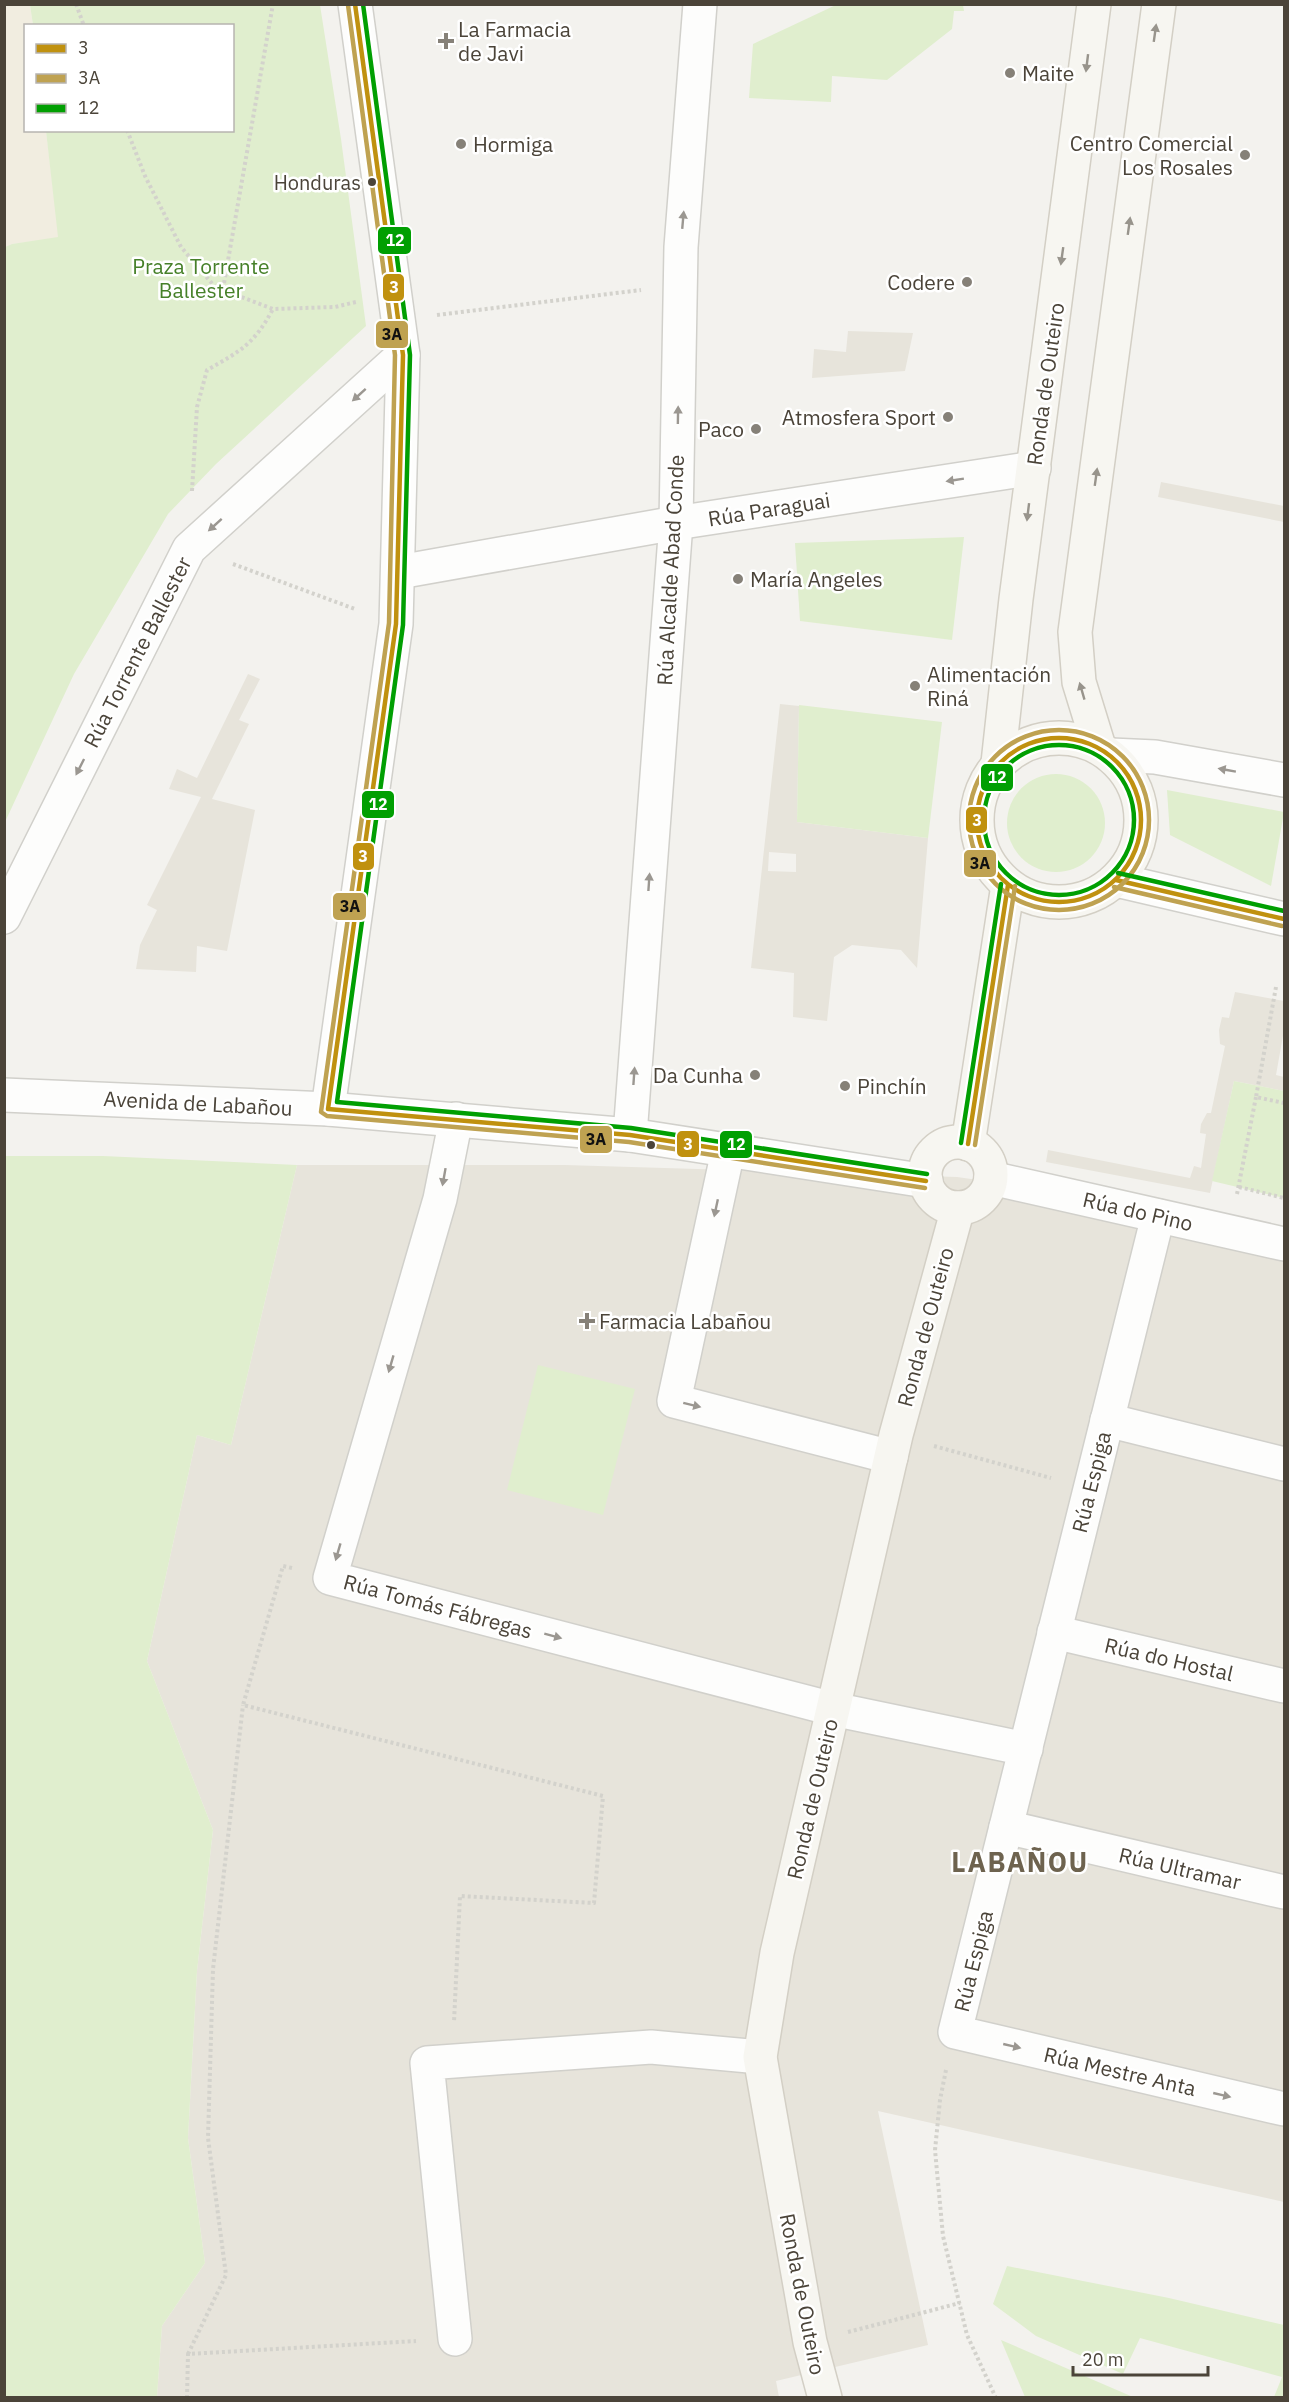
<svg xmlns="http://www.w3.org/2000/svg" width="1289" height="2402" font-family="'IBM Plex Sans',sans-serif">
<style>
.residential{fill:#e7e4db;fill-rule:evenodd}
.education{fill:#f1ede0}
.green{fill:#e0eece}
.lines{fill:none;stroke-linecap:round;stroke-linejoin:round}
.street-casing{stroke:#d1d0cb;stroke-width:36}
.secondary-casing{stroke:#d3cfc5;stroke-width:36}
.path{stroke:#d3d2cc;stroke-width:4;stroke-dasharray:3 3;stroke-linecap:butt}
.street{stroke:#fdfdfc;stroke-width:33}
.secondary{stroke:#f7f6f1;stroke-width:33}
.bus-1-casing{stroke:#fff;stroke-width:9}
.bus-2-casing{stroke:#fff;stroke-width:9}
.bus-3-casing{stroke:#fff;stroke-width:9}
.bus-1{stroke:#c0910f;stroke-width:4.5}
.bus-2{stroke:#bfa251;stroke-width:4.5}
.bus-3{stroke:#019f02;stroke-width:4.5}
.oneway{fill:#98948c}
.oneway2{fill:#9b9791}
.poi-dot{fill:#868178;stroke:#fff;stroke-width:2}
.bus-dot{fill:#4b4439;stroke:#fff;stroke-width:2}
.labels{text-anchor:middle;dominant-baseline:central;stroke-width:5;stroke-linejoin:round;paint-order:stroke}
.bus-label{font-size:20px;fill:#4b4439;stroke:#fff;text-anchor:end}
.poi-label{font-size:21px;fill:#4b4439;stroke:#fff;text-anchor:start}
.park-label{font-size:21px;fill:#468029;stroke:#fff}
.street-label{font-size:21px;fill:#4b4439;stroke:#fff}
.district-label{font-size:27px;font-weight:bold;letter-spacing:1.5px;fill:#6e634f;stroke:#fff}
.line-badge{stroke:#fff;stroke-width:2}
.badge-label{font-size:16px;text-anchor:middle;font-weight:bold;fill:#fff}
.pale-badge-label{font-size:16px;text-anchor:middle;font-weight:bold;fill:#111}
</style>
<rect width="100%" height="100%" fill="#f3f2ee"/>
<!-- residential -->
<g class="residential">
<path d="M848 331 913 333 905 371 812 378 814 349 846 352Z"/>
<path d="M1161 482 1284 506V522L1158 497Z"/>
<path d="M248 674 260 679 239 720 249 724 212 799 255 810 227 951 197 946 196 972 136 969 140 945 157 910 147 905 201 797 169 789 177 769 197 778Z"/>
<path d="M780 704 799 706 797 822 928 838 917 968 901 950 852 945 834 957 827 1021 793 1017 794 973 751 968ZM769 852 796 854V872L768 871Z"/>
<path d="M1235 992 1284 1001V1030L1276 1075 1284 1077V1091L1234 1081 1210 1193 1046 1162 1048 1150 1190 1178 1194 1166 1201 1168 1206 1134 1200 1133 1201 1124 1207 1113H1211L1225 1046 1220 1044 1219 1030 1222 1017 1229 1018Z"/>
<path d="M297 1165H565L957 1177 1040 1189 1284 1245V2202L878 2111 928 2345 776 2381 779 2397H157L162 2326 205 2263 188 2138 197 1971 213 1830 147 1661 197 1435 231 1445Z"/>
</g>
<!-- education -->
<path class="education" d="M4 5H30L33 25 26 26V130L46 131 59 238 12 244 5 247Z"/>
<!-- green -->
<g class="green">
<path d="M838 4 963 5 964 11H954L952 29 887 80 832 76 831 102 749 98 753 44Z"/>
<path d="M30 5H320L341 139 366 326 216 464 168 514 74 674 5 822V247L12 244 58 237 46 131 232 130V26L33 25Z"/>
<path d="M964 537 952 640 800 621 795 543Z"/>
<path d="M799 705 942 722 928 838 797 822Z"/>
<circle cx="1056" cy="823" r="49"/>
<path d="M1167 790 1284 812 1271 886 1170 835Z"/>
<path d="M1234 1081 1284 1091V1198L1212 1181Z"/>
<path d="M5 1156H103L297 1165 231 1445 197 1435 147 1661 213 1830 197 1971 188 2138 205 2263 162 2326 157 2397H5Z"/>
<path d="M538 1365 635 1389 603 1515 507 1490Z"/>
<path d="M1007 2266 1169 2298 1284 2325V2397H1274L1282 2377 1140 2338 1123 2374 1036 2336 993 2304Z"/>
<path d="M1001 2340 1133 2397H1025Z"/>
</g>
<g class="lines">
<!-- street casing -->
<g class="street-casing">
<g id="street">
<path d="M399 572 676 523 1034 468"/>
<path d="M1111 755 1155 757 1284 780"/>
<path d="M1116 880 1284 919"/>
<path d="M4 917 189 549 403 355"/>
<path d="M4 1095 328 1109 630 1135 926 1181"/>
<path d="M328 1109 396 624 403 355 355 4"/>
<path d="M456 1119 440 1199 330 1578 833 1709 1026 1749"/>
<path d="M630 1135 676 523 681 247 700 4"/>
<path d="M728 1151 674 1401 891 1457"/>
<path d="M991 1178 1284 1244"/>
<path d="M1158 1216 955 2032 1284 2109"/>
<path d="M1107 1420 1284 1464"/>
<path d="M1054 1632 1284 1686"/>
<path d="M1006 1827 1284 1892"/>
<path d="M455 2339 427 2063 651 2047 760 2057"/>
</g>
</g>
<!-- secondary casing -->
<g class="secondary-casing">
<g id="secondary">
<circle cx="1059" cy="820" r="82"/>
<path d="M1099 747 1079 682 1075 632 1159 4"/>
<path d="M998 763 1016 599 1094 4"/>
<circle cx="958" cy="1175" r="33"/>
<path d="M968 1144 1008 885"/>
<path d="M825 2398 810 2342 760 2057 777 1953 896 1435 958 1208"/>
</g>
</g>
<!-- path -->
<g class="path">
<path d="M76 4 84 26"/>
<path d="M127 130 145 176 181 247 215 287 273 309 335 307 356 302"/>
<path d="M223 289 273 4"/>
<path d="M437 315 641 290"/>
<path d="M192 491 197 407 207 370C241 351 254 344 273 309"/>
<path d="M233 564 355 609"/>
<path d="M1276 987 1256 1097 1284 1103"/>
<path d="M1239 1187 1284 1198"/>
<path d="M1237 1194 1256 1097"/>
<path d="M934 1446 1051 1478"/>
<path d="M292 1568 283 1566 243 1705 603 1796 594 1903 460 1896 454 2022"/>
<path d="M946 2070 940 2100 935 2150 943 2236 967 2335 996 2398"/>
<path d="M848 2332 960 2303"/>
<path d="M188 2354 226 2275 208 2138 213 1969 243 1705"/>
<path d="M187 2398 188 2354 416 2341"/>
</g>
<!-- street -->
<use href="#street" class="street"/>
<!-- secondary -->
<use href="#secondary" class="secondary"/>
<!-- bus-1 casing -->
<g class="bus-1-casing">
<g id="bus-1">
<path d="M355 4 403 355 396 624 328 1109 630 1135 926 1181"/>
<circle cx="1059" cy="820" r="82"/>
<path d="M1116 880 1284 919"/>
<path d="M968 1144 1008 885"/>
</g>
</g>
<!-- bus-2 casing -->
<g class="bus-2-casing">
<g id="bus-2">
<path d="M348 5 395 355 389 623 321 1112 327 1116 629 1142 925 1188"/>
<circle cx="1059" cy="820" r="90"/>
<path d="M1114 887 1282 926"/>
<path d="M975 1145 1015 886"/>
</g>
</g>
<!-- bus-3 casing -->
<g class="bus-3-casing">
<g id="bus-3">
<path d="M363 4 410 355 403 625 337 1102 631 1128 927 1174"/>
<circle cx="1059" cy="820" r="75"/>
<path d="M1118 873 1284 911"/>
<path d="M961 1143 1001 884"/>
</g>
</g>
<!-- bus-1 -->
<use href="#bus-1" class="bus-1"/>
<!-- bus-2 -->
<use href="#bus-2" class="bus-2"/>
<!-- bus-3 -->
<use href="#bus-3" class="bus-3"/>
</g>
<!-- one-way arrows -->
<defs><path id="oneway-solid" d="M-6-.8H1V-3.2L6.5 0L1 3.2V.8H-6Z" transform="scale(1.5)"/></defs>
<g class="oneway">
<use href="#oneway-solid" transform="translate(1155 33) rotate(-82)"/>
<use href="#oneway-solid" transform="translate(1087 63) rotate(97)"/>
<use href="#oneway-solid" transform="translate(1129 226) rotate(-82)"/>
<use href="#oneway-solid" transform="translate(1062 256) rotate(98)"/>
<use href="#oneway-solid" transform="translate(1096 477) rotate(-82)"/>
<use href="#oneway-solid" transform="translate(1028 512) rotate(97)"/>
<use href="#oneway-solid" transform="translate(1082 691) rotate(-106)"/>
</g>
<g class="oneway2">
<use href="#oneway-solid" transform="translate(683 220) rotate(-85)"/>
<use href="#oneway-solid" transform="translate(359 395) rotate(138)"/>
<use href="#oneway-solid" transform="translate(678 415) rotate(-89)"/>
<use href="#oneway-solid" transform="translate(955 480) rotate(171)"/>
<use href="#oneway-solid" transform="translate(215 525) rotate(138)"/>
<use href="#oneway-solid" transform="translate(80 767) rotate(117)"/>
<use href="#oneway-solid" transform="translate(1227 770) rotate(-170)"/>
<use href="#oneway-solid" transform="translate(649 882) rotate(-86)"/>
<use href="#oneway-solid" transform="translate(634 1076) rotate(-86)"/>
<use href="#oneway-solid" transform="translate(444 1177) rotate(100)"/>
<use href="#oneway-solid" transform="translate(716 1208) rotate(102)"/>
<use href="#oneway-solid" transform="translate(391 1364) rotate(106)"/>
<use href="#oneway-solid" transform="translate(692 1405) rotate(14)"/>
<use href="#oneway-solid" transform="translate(338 1552) rotate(106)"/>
<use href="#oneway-solid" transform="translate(553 1636) rotate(15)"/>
<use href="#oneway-solid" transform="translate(1012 2046) rotate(13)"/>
<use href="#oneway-solid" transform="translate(1222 2095) rotate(13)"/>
</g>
<!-- markers -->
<g class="poi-dot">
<path d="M443 32h6v6h6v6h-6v6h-6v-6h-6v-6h6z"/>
<circle cx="1010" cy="73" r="6"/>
<circle cx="461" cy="144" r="6"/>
<circle cx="1245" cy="155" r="6"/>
<circle cx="967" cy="282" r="6"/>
<circle cx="948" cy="417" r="6"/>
<circle cx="756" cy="429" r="6"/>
<circle cx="738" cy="579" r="6"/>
<circle cx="915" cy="686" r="6"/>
<circle cx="755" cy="1075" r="6"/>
<circle cx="845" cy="1086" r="6"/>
<path d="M584 1312h6v6h6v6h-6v6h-6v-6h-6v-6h6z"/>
</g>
<g class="bus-dot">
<circle cx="372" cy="182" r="5"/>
<circle cx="651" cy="1145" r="5"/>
</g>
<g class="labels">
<!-- bus labels -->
<g class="bus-label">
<text x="361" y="182">Honduras</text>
</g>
<!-- poi labels -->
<g class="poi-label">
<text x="458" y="29">La Farmacia<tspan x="458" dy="24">de Javi</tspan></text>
<text x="1022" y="73">Maite</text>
<text x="1233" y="143" text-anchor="end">Centro Comercial<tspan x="1233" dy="24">Los Rosales</tspan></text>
<text x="473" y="144">Hormiga</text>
<text x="955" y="282" text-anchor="end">Codere</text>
<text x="936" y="417" text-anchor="end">Atmosfera Sport</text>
<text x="744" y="429" text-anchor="end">Paco</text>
<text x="750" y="579">María Angeles</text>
<text x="927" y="674">Alimentación<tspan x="927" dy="24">Riná</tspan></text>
<text x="743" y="1075" text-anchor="end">Da Cunha</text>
<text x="857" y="1086">Pinchín</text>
<text x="599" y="1321">Farmacia Labañou</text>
</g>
<!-- park labels -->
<g class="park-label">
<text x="201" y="266">Praza Torrente<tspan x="201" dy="24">Ballester</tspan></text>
</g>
<!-- street labels -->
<g class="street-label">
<text transform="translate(1045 384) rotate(-82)">Ronda de Outeiro</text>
<text transform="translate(769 509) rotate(-9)">Rúa Paraguai</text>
<text transform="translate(670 570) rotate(-87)">Rúa Alcalde Abad Conde</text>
<text transform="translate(137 652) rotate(-63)">Rúa Torrente Ballester</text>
<text transform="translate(198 1103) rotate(3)">Avenida de Labañou</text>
<text transform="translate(1138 1211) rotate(13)">Rúa do Pino</text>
<text transform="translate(925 1327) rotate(-75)">Ronda de Outeiro</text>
<text transform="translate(1091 1482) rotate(-76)">Rúa Espiga</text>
<text transform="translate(438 1606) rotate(15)">Rúa Tomás Fábregas</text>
<text transform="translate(1169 1659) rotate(13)">Rúa do Hostal</text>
<text transform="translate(812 1799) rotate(-77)">Ronda de Outeiro</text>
<text transform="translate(1180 1868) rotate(13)">Rúa Ultramar</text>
<text transform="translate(973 1961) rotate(-76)">Rúa Espiga</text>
<text transform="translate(1120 2071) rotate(13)">Rúa Mestre Anta</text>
<text transform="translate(803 2294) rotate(79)">Ronda de Outeiro</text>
</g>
<!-- district labels -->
<g class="district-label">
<text x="1020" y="1861">LABAÑOU</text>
</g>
</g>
<g class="line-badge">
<rect x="377" y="226" width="35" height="29" rx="6" fill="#019f02"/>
<rect x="382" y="273" width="23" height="29" rx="6" fill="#c0910f"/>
<rect x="375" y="320" width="34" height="29" rx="6" fill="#bfa251"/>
<rect x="980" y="763" width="34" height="29" rx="6" fill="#019f02"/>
<rect x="361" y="790" width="34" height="29" rx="6" fill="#019f02"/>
<rect x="965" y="806" width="23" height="28" rx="6" fill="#c0910f"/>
<rect x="352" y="842" width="23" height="29" rx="6" fill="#c0910f"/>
<rect x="963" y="849" width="34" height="29" rx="6" fill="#bfa251"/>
<rect x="332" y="892" width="35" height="29" rx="6" fill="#bfa251"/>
<rect x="579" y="1125" width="34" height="29" rx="6" fill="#bfa251"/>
<rect x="676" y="1130" width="24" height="28" rx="6" fill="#c0910f"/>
<rect x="719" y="1130" width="34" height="29" rx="6" fill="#019f02"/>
</g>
<g class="badge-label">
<text x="395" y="246">12</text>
<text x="394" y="293">3</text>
<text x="997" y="783">12</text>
<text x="378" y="810">12</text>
<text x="977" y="826">3</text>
<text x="363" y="862">3</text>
<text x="688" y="1150">3</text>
<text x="736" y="1150">12</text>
</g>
<g class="pale-badge-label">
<text x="392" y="340">3A</text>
<text x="980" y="869">3A</text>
<text x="350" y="912">3A</text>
<text x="596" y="1145">3A</text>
</g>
<!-- border -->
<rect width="1289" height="2402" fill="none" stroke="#4b4439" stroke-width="12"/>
<!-- legend -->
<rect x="24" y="24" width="210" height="108" fill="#ffffff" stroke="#b7b4b0" stroke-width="1.5"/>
<rect x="36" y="44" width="30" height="9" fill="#c0910f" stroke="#b7b4b0" stroke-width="1.5"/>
<text x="78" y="54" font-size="18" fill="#4b4439">3</text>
<rect x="36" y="74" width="30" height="9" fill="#bfa251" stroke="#b7b4b0" stroke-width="1.5"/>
<text x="78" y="84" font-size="18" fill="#4b4439">3A</text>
<rect x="36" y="104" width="30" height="9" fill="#019f02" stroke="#b7b4b0" stroke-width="1.5"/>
<text x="78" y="114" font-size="18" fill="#4b4439">12</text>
<!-- scale -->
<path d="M1073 2366v9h135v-9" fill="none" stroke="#4b4439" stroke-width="3"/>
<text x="1082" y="2366" font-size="18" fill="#4b4439" stroke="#ffffff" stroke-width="4.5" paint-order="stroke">20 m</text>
</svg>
